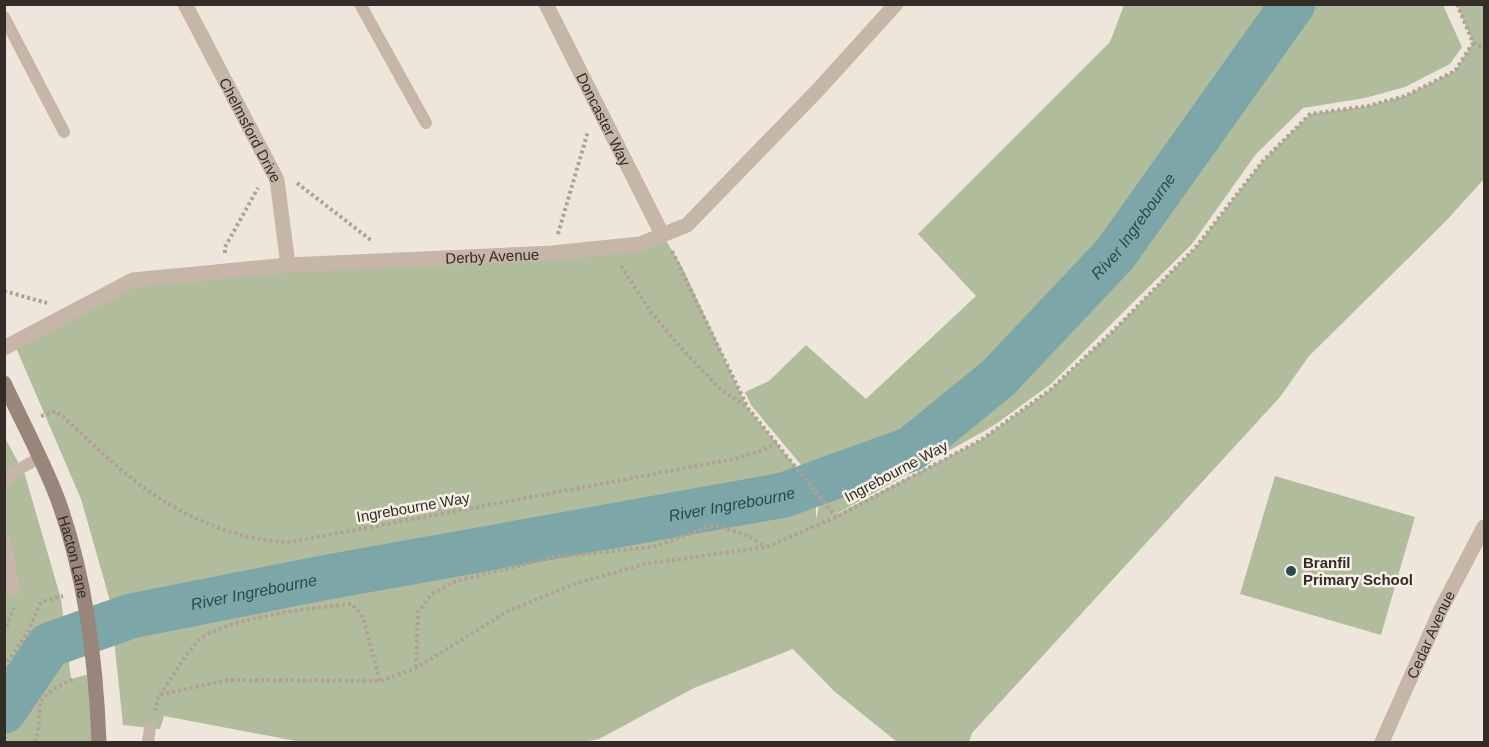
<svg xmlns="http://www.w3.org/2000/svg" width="1489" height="747" font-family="Helvetica,sans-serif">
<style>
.green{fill:#b1bc9c}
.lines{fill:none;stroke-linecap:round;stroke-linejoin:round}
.river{stroke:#7da6a9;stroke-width:45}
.path{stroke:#b1a193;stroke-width:4;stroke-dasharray:3 3;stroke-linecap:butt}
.lane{stroke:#c6b6a8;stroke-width:12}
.street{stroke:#c6b6a8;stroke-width:15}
.secondary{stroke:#99867a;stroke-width:15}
.poi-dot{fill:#214c50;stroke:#f7f0e7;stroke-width:2}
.labels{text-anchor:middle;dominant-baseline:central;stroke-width:5;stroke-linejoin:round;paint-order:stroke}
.street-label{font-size:15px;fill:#332c27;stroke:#f7f0e7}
.poi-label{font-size:15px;font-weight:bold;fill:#332c27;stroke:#f7f0e7;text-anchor:start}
.water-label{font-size:16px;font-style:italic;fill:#214c50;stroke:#f7f0e7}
</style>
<rect width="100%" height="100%" fill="#efe6db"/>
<!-- green -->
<g class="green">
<path d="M1124 5H1443L1462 47 1450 64 1405 87 1365 98 1303 108 1256 154 1192 244 1051 384 993 426 824 521 981 440 1050 390 1113 331 1196 247 1262 162 1310 114 1368 106 1405 96 1455 71 1473 43 1457 5H1484V179L1445 222 1309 356 1280 397 972 733 969 742H897L834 691 793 649 694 688 599 739 582 742H301L164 716 160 729 123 725 110 601 81 499 14 343 133 280 552 253 662 234 682 267 747 407 816 492V520L822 490 751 405 745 392 769 381 806 345 866 399 976 296 918 234 1110 42Z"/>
<path d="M4 436 25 475 61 599 71 679 96 672 99 742H5Z"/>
<path d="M1275 476 1415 517 1381 635 1240 594Z"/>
</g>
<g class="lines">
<!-- river -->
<path class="river" id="s1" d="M4 711 49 645 131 616 328 577 784 495 911 449 998 378 1115 254 1293 4"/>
<!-- path -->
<g class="path">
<path d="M1457 4 1473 43 1484 48"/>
<path d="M297 183 372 241"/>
<path d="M558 234 588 131"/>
<path d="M672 251 747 406"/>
<path d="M225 253V247L258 188"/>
<path d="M621 266 651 312 681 348 720 389 747 407 836 517"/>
<path d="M4 291 47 303"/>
<path d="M41 416 56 411C80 431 101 453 125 473 169 510 233 542 291 542L734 459 758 452 777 443"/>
<path d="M4 632 14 608"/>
<path d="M4 667 28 632 41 602 63 596"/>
<path d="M416 667 418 612 432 594 456 581 555 557 652 547 715 525 746 535 766 546"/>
<path d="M160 695C172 678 183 657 197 642 220 618 317 607 352 604L363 617 380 681"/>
<path d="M155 711 159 695 227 680 380 681 416 668 508 611 574 584 645 564 767 547 836 517 981 440 1050 390 1113 331 1196 247 1262 162 1310 114 1368 106 1405 96 1455 71 1473 43"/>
<path d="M35 742 39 727 40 701 52 690 75 678"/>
</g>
<!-- lane -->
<g class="lane">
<path d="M360 4 426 123"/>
<path d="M4 17 64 132"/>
<path d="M4 483 12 473 41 457"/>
<path d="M4 538 14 590"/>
<path d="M148 742 150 728"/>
</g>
<!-- street -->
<g class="street">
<path id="s2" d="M185 4 277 180 288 265"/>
<path id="s3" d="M546 4 662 234"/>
<path id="s4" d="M4 348 133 280 288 265 552 253 640 244 687 225 817 91 896 4"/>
<path id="s5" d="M1382 742 1441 609 1484 527"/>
</g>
<!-- secondary -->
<path class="secondary" id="s6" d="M4 383C22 422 43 460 58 500 86 577 96 661 99 742"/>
</g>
<!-- markers -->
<circle class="poi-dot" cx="1291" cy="571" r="6"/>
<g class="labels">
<!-- street labels -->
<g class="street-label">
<text stroke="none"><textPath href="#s3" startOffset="129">Doncaster Way</textPath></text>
<text stroke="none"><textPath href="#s2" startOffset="142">Chelmsford Drive</textPath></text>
<text stroke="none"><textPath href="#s4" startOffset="506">Derby Avenue</textPath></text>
<text transform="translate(896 471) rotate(-28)">Ingrebourne Way</text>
<text transform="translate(413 507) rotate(-10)">Ingrebourne Way</text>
<text stroke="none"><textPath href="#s6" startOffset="188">Hacton Lane</textPath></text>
<text stroke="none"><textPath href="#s5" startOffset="118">Cedar Avenue</textPath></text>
</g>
<!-- poi labels -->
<g class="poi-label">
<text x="1303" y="562">Branfil<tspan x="1303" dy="17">Primary School</tspan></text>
</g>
<!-- water labels -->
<g class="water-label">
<text stroke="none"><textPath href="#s1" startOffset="1282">River Ingrebourne</textPath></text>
<text stroke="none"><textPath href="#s1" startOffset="778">River Ingrebourne</textPath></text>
<text stroke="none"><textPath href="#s1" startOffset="292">River Ingrebourne</textPath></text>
</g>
</g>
<!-- border -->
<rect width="1489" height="747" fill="none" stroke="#332c27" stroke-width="12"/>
</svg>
